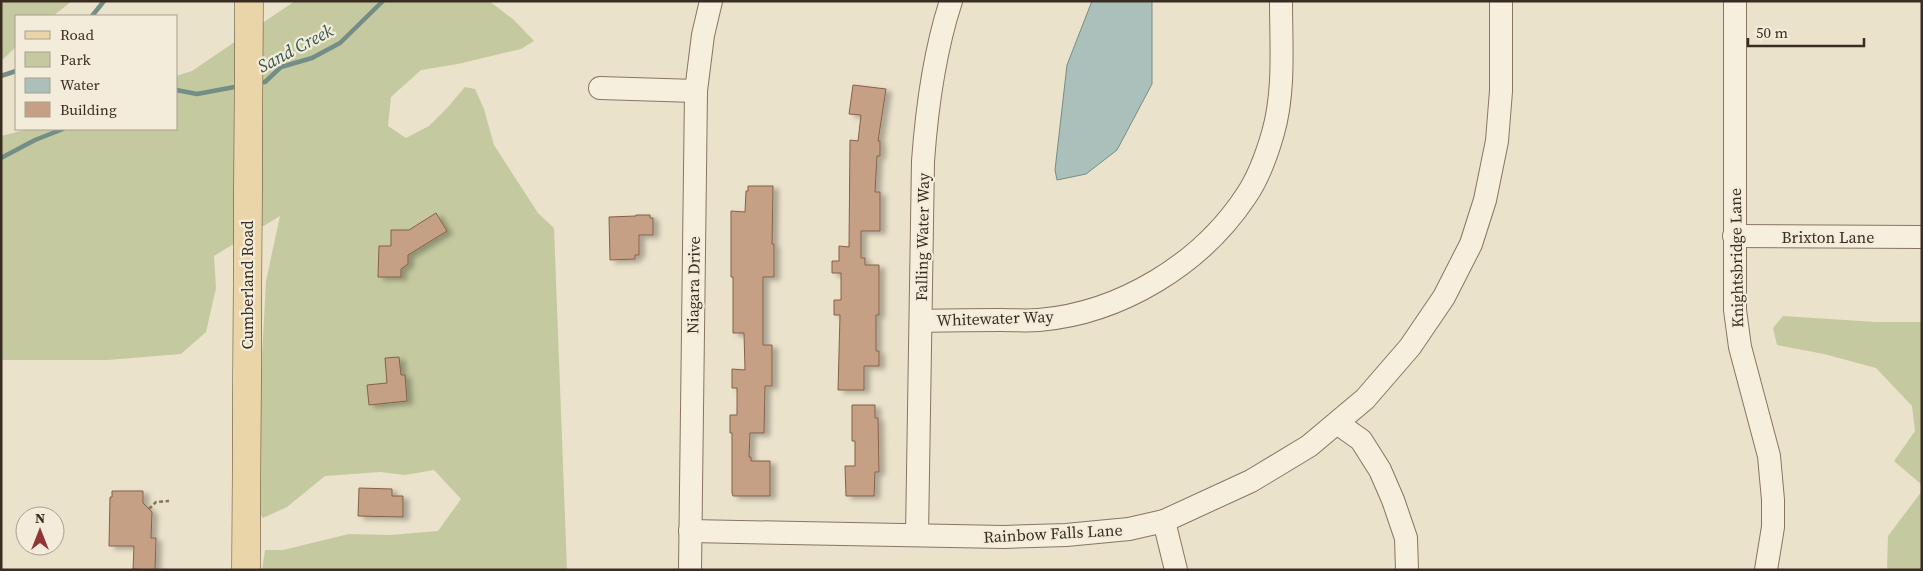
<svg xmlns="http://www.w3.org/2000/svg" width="1923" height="571" font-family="'Source Serif 4',serif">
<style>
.green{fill:#c4c99f}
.water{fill:#abc0ba;stroke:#728e87}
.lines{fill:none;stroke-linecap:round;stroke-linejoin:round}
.stream{stroke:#728e87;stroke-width:4.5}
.building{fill:#c6a085;stroke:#846049;filter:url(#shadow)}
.minor-casing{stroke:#877561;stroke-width:24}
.major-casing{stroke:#554434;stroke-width:29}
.path{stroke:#877561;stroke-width:2.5;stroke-dasharray:4 2.5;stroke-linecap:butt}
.minor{stroke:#f6efde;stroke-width:22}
.major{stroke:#ead5a8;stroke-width:28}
.labels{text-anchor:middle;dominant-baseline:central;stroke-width:4.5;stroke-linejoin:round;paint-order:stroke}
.street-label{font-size:16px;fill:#392d22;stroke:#f3ecda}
.water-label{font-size:18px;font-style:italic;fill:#335755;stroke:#f3ecda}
</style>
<defs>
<filter id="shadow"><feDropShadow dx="5.5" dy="3" stdDeviation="2.5" flood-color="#0004"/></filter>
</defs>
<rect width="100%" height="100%" fill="#ebe2cb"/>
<!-- green -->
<g class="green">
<path d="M1 1H72L53 16H16V47L1 61Z"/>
<path d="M295 1H489L514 20 534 41 521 49 458 64 421 70 391 97 388 126 406 138 429 126 447 108 465 87 475 89 484 109 494 145 538 213 554 228 567 570H262L265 550H283L349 534 390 535 438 531 461 499 434 470 405 475 380 472 325 476 287 507 263 518 256 508 258 432 266 281 280 216 214 256 216 288 206 332 181 354 107 360H1V136L29 129H176V76L192 71Z"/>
<path d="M1783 316 1876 322H1922V485L1894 461 1915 431 1912 406 1876 368 1824 354 1777 345 1773 328Z"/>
<path d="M1922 491V570H1887L1888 536Z"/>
</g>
<!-- water -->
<path class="water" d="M1092 1H1152V84L1117 150 1086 174 1057 180 1055 170 1067 65Z"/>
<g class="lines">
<!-- stream -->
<g class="stream">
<path d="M92 16 104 1"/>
<path d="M1 76 16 71"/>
<path d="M257 83 265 82 281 67 312 58 340 43 383 1"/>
<path d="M176 90 197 94 240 86"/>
<path d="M1 158 35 140 63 129"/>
</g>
</g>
<!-- building -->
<g class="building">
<path d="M853 85 886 89 878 141H880V156H877L875 192H880V231H861V258H865V265H879V315H876V351H879V366H864V390H838L840 315H834V300H841V273H832V261H839V246L849 247 850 140 858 141 861 115 849 114Z"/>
<path d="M748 186H773L772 244H774V277H763V345H772V386H765L764 433H750L749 457H751V461H770V496H733L732 493V433H730V415H737V388H732V369L745 370 744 333H733V277H731V211L745 212 746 191H748Z"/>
<path d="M436 213 447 231 408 255V264L401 269V277H378L379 246H391V230H409Z"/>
<path d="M636 215H650V218H653V235H639V255H635V259L610 260 609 217 636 216Z"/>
<path d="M399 357 401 375H405L407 401 369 405 367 385 387 383 385 358Z"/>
<path d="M852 405H875V418H878L879 472H875L874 496H846L845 466H855V441H852Z"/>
<path d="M359 488 392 489V496H403V517L358 516Z"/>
<path d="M112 491H143V503L152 512 151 538H156L155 570 133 569 134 546H109L110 497H112Z"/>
</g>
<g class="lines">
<!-- minor casing -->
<g class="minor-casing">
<g id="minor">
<path d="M1735 1V310L1740 347 1769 456 1773 500V527L1766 570"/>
<path d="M600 88 696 91"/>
<path d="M1734 236 1922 237"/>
<path d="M922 321C948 320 975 320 1001 320 1014 320 1027 321 1039 320 1121 313 1201 264 1246 196 1259 177 1267 154 1273 133 1285 91 1281 45 1281 1"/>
<path d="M1337 423 1361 440 1380 470 1393 500 1406 538 1407 570"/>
<path d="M1164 521 1176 570"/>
<path d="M690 531 1004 537 1066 535 1129 529 1164 521 1251 481 1309 446 1365 399 1410 347 1444 297 1471 244 1485 200 1497 141 1501 91V1"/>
<path d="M917 535 923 161C927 106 934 53 951 1"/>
<path d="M690 570 696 91 703 35 711 1"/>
</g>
</g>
<!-- major casing -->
<g class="major-casing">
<path id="major" d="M246 570 249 1"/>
</g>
<!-- path -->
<path class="path" d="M149 509 156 502 169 501"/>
<!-- minor -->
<use href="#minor" class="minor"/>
<!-- major -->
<use href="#major" class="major"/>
</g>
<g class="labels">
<!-- street labels -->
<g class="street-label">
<text transform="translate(922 237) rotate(-89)">Falling Water Way</text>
<text x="1828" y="237">Brixton Lane</text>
<text transform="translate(1736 258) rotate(-91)">Knightsbridge Lane</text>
<text transform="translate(247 285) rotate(-90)">Cumberland Road</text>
<text transform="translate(693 285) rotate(-89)">Niagara Drive</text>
<text transform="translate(995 318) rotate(-2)">Whitewater Way</text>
<text transform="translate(1053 533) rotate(-3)">Rainbow Falls Lane</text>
</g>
<!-- water labels -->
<g class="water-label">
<text transform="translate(295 48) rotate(-28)">Sand Creek</text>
</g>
</g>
<!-- border -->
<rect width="1923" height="571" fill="none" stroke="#392d22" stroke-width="5"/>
<!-- legend -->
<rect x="15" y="15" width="162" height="115" fill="#f3ecda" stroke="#a9a090"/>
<rect x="25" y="31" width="25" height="8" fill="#ead5a8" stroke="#a9a090"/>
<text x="60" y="40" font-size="15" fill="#392d22">Road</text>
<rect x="25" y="52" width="25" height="15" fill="#c4c99f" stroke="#a9a090"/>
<text x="60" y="65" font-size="15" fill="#392d22">Park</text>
<rect x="25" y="78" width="25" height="15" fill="#abc0ba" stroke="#a9a090"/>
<text x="60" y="90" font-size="15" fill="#392d22">Water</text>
<rect x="25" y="102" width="25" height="15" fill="#c6a085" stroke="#a9a090"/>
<text x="60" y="115" font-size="15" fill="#392d22">Building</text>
<!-- north arrow -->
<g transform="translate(40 531)"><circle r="24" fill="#f3ecda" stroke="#a9a090"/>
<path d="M0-4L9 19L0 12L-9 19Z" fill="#903637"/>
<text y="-8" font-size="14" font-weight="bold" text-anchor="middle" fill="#392d22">N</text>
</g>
<!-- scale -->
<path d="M1748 38v8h116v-8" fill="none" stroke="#392d22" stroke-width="2.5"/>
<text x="1756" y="38" font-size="15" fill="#392d22" stroke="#f3ecda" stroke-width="4" paint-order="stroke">50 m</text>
</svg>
